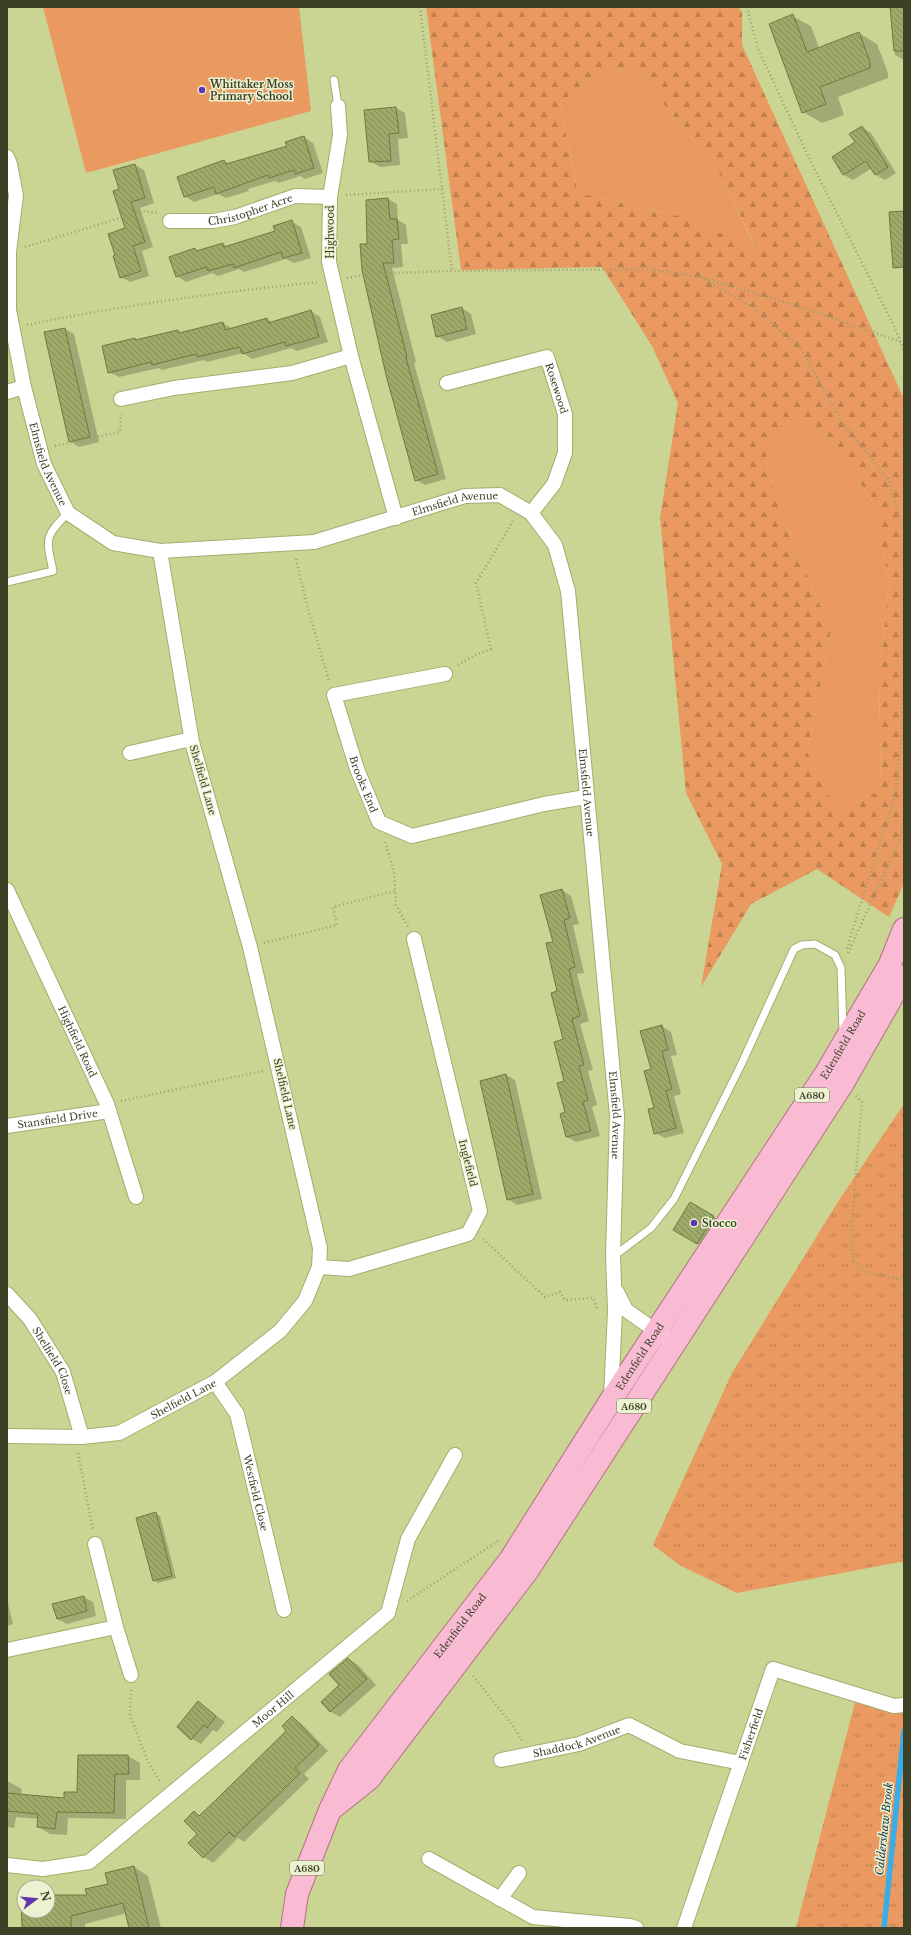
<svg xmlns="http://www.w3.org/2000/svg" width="911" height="1935" font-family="'Libre Baskerville',serif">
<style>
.grass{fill:#ea9a60}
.forest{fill:url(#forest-firs);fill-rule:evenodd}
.park{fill:url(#park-tufts)}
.shadow{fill:#0003}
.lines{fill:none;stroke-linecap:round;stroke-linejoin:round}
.stream{stroke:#39ade8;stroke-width:5.5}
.building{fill:url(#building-back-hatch);stroke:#70793b}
.service-casing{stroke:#a3ad6d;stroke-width:9}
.minor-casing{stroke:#a3ad6d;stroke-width:16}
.primary-casing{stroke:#b47283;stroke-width:24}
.path{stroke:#98a06c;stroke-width:2.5;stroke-dasharray:1 3;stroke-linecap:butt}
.service{stroke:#fff;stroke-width:7}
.minor{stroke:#fff;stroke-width:14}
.primary{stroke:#f8bbd3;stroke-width:22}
.poi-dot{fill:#6335ac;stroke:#ecf2d1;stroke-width:1.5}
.labels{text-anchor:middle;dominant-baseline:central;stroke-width:3;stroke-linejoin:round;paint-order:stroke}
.shield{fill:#ecf2d1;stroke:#717559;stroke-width:1}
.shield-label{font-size:9px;font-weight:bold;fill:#3c4025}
.poi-label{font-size:10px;font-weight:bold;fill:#3c4025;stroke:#ecf2d1;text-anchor:start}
.street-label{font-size:10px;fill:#3c4025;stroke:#ecf2d1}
.water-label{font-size:11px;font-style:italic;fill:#19303f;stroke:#ecf2d1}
</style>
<defs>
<pattern id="forest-firs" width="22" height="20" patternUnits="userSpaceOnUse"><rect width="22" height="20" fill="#ea9a60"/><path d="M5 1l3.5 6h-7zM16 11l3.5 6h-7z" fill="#bf7f4f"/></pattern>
<pattern id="park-tufts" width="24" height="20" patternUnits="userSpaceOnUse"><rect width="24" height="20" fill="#ea9a60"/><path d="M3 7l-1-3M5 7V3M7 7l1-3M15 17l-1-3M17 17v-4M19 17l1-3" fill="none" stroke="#bf7f4f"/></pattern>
<pattern id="building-back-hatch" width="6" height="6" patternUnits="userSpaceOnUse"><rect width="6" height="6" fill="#9fa969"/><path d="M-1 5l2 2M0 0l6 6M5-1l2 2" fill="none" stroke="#838b56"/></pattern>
</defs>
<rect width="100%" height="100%" fill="#cad593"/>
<!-- grass -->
<g class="grass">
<path d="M43 7H299L311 111 86 173Z"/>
<path d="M634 67 722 177 757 251 687 218 578 193 560 104 592 76Z"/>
<path d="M792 415 831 439 874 504 889 582 879 677 881 790 837 813 807 752 831 631 783 518 765 458Z"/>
</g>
<!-- forest -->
<path class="forest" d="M426 7H738L742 12V45L904 399V883L889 917 817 869 751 904 701 987 722 864 686 793 660 518 678 403 652 346 602 267 461 270ZM634 67 722 177 757 250 687 218 578 193 560 104 592 76ZM792 415 831 439 874 504 889 582 879 677 881 790 837 812 807 752 831 631 783 518 765 458Z"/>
<!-- park -->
<g class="park">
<path d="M904 1104V1563L900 1562 737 1593 681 1566 653 1545 732 1373 841 1197Z"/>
<path d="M857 1695 900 1713H904V1928H796Z"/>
</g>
<!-- shadow -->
<g class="shadow">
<path d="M891 7H904V60L895 55Z"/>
<path d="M792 16 811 26 819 48 859 33 877 44 888 73V78L838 97 844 115 822 123 803 112Z"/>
<path d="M396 108 405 113 408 138 398 139 400 165 380 167 370 161Z"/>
<path d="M862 127 871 133 896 173 885 180 876 175 872 168 853 180 844 175 833 157 856 143Z"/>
<path d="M304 137 313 143 323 173 305 179 300 176 279 183 275 181 248 189 249 191 226 198 218 194 194 202 185 196 224 161 230 164 288 146Z"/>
<path d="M135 165 144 170 154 203 140 208 153 247 142 251 149 276 130 282 121 277 116 256 126 229 120 190Z"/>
<path d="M388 199 397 204 398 220 406 225 408 244H401L403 267 392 268 416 362 414 363 446 479 425 485 416 480 368 245Z"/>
<path d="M292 222 301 227 311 258 294 263 286 259 244 272 239 269 218 276 212 273 186 282 177 276 195 249 199 251 223 244 228 247 276 231Z"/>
<path d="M462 308 471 314 476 334 447 342 437 336Z"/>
<path d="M311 311 320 317 328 342 297 351 291 348 252 359 243 353 207 362 204 360 162 370 159 368 119 377 109 372 135 339 138 341 178 331 182 333 223 323 233 329 267 319 272 322Z"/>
<path d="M65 329 74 334 99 442 79 447 70 441Z"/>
<path d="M562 890 571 896 579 924 573 925 584 973 577 974 589 1021 580 1024 593 1070 588 1071 597 1105 592 1107 600 1136 576 1142 567 1137 564 1040 554 943Z"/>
<path d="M661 1026 671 1032 677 1055 671 1056 681 1094 674 1096 684 1133 665 1138 655 1133 652 1070Z"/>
<path d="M506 1075 515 1080 542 1199 517 1205 508 1199Z"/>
<path d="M690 1203 723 1222 707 1249 675 1229Z"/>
<path d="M156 1514 160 1516 176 1578 158 1583 154 1580Z"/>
<path d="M83 1597 93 1602 96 1616 67 1624 57 1619Z"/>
<path d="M7 1599 13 1624 7 1626Z"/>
<path d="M348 1659 357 1664 376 1685 340 1717 331 1712 322 1702 341 1685Z"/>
<path d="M199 1703 225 1722 217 1732 213 1730 201 1744 192 1739Z"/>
<path d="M292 1717 301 1723 328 1751 304 1774 309 1779 244 1842 238 1838 213 1863 204 1857 194 1812 201 1816 288 1731Z"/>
<path d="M78 1756H128L140 1763V1780H126V1819L68 1818 67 1835 50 1834 38 1827 39 1819 16 1817 14 1828 7 1827V1781L22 1789 21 1795 65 1799 78 1793Z"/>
<path d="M134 1867 148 1876 161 1928H130L127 1913 85 1924V1928H23L24 1896V1911H48V1896H88L109 1885Z"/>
</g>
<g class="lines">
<!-- stream -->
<path class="stream" d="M884 1928 904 1731"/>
</g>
<!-- building -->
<g class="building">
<path d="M890 7H904V51H894Z"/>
<path d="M793 14 807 52 859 32 870 62V68L820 87 826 104 802 113 769 24Z"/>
<path d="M396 107 399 133 389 134 391 161 369 162 364 110Z"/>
<path d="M862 126 888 167 875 175 866 161 843 175 832 157 855 142 849 134Z"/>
<path d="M304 136 314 168 295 174 294 170 269 178 268 175 216 194 214 187 184 197 177 177 224 160 226 164 287 146 285 142Z"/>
<path d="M135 164 145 198 131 202 145 242 133 246 141 271 120 278 113 256 115 255 108 234 125 228 113 191 119 189 113 170Z"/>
<path d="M388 198 390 219H397L399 239 392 240 394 263H383L407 357 406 358 438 474 415 481 386 375 362 270 360 244H367L366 200Z"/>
<path d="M904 211V267L893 268 889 212Z"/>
<path d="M292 220 302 253 283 258 281 252 234 268 233 264 208 271 206 267 176 277 169 257 195 248 196 251 223 243 224 247 275 231 273 226Z"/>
<path d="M462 307 467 329 436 337 431 315Z"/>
<path d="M311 310 319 337 286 346 285 342 242 354 240 347 197 357 196 354 152 365 151 362 108 373 102 346 135 338V340L178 330 179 333 223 322 225 330 267 318 268 323Z"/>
<path d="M65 328 90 437 69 442 44 332Z"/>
<path d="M562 889 570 918 564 920 575 967 569 969 580 1016 572 1019 584 1065 579 1066 588 1100 583 1102 591 1131 566 1137 560 1114 565 1112 557 1083 564 1081 554 1042 563 1039 551 993 557 991 546 943 553 942 540 895Z"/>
<path d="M662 1025 668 1050 662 1051 672 1089 666 1091 676 1128 654 1134 648 1109 654 1108 644 1071 651 1069 640 1031Z"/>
<path d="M506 1074 533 1194 507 1200 480 1081Z"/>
<path d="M690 1202 714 1216 697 1244 673 1230Z"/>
<path d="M156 1512 172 1576 153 1581 136 1518Z"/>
<path d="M84 1596 87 1611 57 1619 52 1604Z"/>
<path d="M348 1658 367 1679 330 1712 321 1702 339 1685 329 1674Z"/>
<path d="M198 1701 216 1716 207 1728 204 1725 191 1740 177 1727Z"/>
<path d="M292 1716 319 1745 295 1768 300 1773 276 1797 234 1837 229 1832 203 1858 188 1843 197 1834 184 1821 194 1811 199 1816 223 1793 286 1731 282 1726Z"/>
<path d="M78 1755H128L129 1774H115L114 1813 57 1812 55 1829 37 1827 38 1814 7 1811V1793L64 1798V1792H77Z"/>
<path d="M134 1866 149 1928H129L123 1903 71 1916V1928H22L21 1895H24V1911H48V1895H87L85 1889 108 1884 105 1873Z"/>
</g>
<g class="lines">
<!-- service casing -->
<g class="service-casing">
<g id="service">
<path d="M334 80 338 106"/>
<path d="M7 582 53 571C46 538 44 537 68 513"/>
<path d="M614 1256 651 1228 674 1199 741 1065 794 949 802 945 815 944 835 955 841 968 843 1032"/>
</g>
</g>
<!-- minor casing -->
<g class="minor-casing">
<g id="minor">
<path d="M338 106 340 135 330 197 329 262 351 356 396 518"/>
<path id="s1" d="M7 157 10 164 16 195 9 252V310L24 387 44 464 68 513 113 543 160 551 314 542 465 496 500 495 531 513 555 545 568 591 617 1116 613 1256 615 1311 611 1397"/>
<path id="s2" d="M170 221H213L235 217 295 196 330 197"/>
<path id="s3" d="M447 383 547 357 565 414V453L554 484 531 513"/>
<path d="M7 392 24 387"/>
<path d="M121 399 174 388 292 373 351 356"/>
<path id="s4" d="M445 674 334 695 357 769 379 822 412 836 544 804 586 797"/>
<path d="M130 753 191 739"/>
<path id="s5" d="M7 890 107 1104 136 1197"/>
<path id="s6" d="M7 1126 109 1111"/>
<path d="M319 1267 349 1269 468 1234 480 1211 414 939"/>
<path d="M617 1292 626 1310 663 1336"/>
<path id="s7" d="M7 1294 30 1319 63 1372 82 1437"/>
<path id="s8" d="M215 1382 237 1414 284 1610"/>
<path id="s9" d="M7 1436 82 1437 119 1433 215 1382 280 1331 305 1301 319 1267 320 1248 250 947 192 742 160 551"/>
<path d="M95 1544 116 1627 131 1675"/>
<path d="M7 1650 116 1627"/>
<path id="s10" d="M501 1760 579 1744 629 1725 680 1751 741 1763"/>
<path d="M429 1859 533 1917 630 1926 636 1928"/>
<path id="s11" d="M7 1865 43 1869 89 1862 388 1613 408 1539 455 1455"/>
<path d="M500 1899 519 1873"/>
<path id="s12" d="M684 1928 773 1669 894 1706 904 1705"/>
</g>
</g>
<!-- primary casing -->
<g class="primary-casing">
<g id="primary">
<path d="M334 1807 369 1779 528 1570 843 1083 904 976"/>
<path id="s13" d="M292 1928 297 1894 330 1810 349 1770 510 1560 611 1400 826 1073 890 964 904 929"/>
</g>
</g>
<!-- path -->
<g class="path">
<path d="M420 7 442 189"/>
<path d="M747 7 758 49 811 162 895 328 904 351"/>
<path d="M346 195 442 189 452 271"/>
<path d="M25 247 143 211 158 213"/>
<path d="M347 278 367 274 448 271 648 269 700 277 795 305 901 342"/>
<path d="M704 279 753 307 801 349 841 420 888 479 904 531 902 735 895 795 846 951"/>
<path d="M27 325C123 305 221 292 319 282"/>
<path d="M55 446 120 432 121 414"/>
<path d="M296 559 308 609 329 681"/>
<path d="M458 665 473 656 491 649 476 583 513 521"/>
<path d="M385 842 394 871 396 905 408 927"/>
<path d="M264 943 337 925 333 907 395 891"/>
<path d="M848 953 900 839 904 819"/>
<path d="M856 1096 862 1102 851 1233 853 1261 866 1272 904 1280"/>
<path d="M121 1101 263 1071"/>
<path d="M483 1239 545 1297 560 1292 565 1300 593 1298 597 1309H599"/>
<path d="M78 1453 93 1530"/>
<path d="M407 1601 498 1541"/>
<path d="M473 1676 513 1726 522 1740"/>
<path d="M131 1690 130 1715 148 1762 160 1782"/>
</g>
<!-- service -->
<use href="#service" class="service"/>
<!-- minor -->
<use href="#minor" class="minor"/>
<!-- primary -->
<use href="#primary" class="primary"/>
</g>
<!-- markers -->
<g class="poi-dot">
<circle cx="202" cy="90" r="4"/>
<circle cx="694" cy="1223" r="4"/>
</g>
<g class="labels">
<!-- shield labels -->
<g class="shield">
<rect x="795" y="1088" width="34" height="14" rx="3"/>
<rect x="617" y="1399" width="34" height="14" rx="3"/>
<rect x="290" y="1861" width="34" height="14" rx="3"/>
</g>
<g class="shield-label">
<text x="812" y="1095">A680</text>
<text x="634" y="1406">A680</text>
<text x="307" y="1868">A680</text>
</g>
<!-- poi labels -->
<g class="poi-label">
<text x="210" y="84">Whittaker Moss<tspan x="210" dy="12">Primary School</tspan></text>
<text x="702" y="1223">Stocco</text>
</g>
<!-- street labels -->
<g class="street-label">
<text stroke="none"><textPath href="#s2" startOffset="82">Christopher Acre</textPath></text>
<text transform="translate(330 232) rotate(-90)">Highwood</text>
<text stroke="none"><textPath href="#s3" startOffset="136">Rosewood</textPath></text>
<text stroke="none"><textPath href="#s1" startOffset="314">Elmsfield Avenue</textPath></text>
<text stroke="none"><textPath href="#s1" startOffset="770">Elmsfield Avenue</textPath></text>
<text transform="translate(203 780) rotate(74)">Shelfield Lane</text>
<text stroke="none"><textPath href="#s4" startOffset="207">Brooks End</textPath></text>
<text stroke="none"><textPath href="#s1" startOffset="1142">Elmsfield Avenue</textPath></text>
<text stroke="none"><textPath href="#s5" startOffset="167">Highfield Road</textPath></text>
<text stroke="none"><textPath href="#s13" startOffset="1047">Edenfield Road</textPath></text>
<text transform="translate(285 1094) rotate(77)">Shelfield Lane</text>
<text stroke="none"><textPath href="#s1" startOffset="1466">Elmsfield Avenue</textPath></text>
<text stroke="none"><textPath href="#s6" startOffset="51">Stansfield Drive</textPath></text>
<text transform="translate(468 1163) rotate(76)">Inglefield</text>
<text stroke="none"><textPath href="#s13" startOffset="675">Edenfield Road</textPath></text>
<text stroke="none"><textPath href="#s7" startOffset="82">Shelfield Close</textPath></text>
<text stroke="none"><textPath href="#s9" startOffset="185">Shelfield Lane</textPath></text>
<text stroke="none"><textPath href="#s8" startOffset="120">Westfield Close</textPath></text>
<text stroke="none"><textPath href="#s13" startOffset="351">Edenfield Road</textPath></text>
<text stroke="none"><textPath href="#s11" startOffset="322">Moor Hill</textPath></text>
<text stroke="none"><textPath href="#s12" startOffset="205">Fisherfield</textPath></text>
<text stroke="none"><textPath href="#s10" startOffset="78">Shaddock Avenue</textPath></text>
</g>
<!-- water labels -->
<g class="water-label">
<text transform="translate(884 1829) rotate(-84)">Caldershaw Brook</text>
</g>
</g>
<!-- border -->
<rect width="911" height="1935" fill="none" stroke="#3c4025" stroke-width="16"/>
<!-- north arrow -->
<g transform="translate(36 1899) rotate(74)"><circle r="19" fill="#ecf2d1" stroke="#a6ab8c"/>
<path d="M0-3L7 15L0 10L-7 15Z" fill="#6335ac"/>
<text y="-6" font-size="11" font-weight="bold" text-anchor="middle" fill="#3c4025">N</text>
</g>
</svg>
